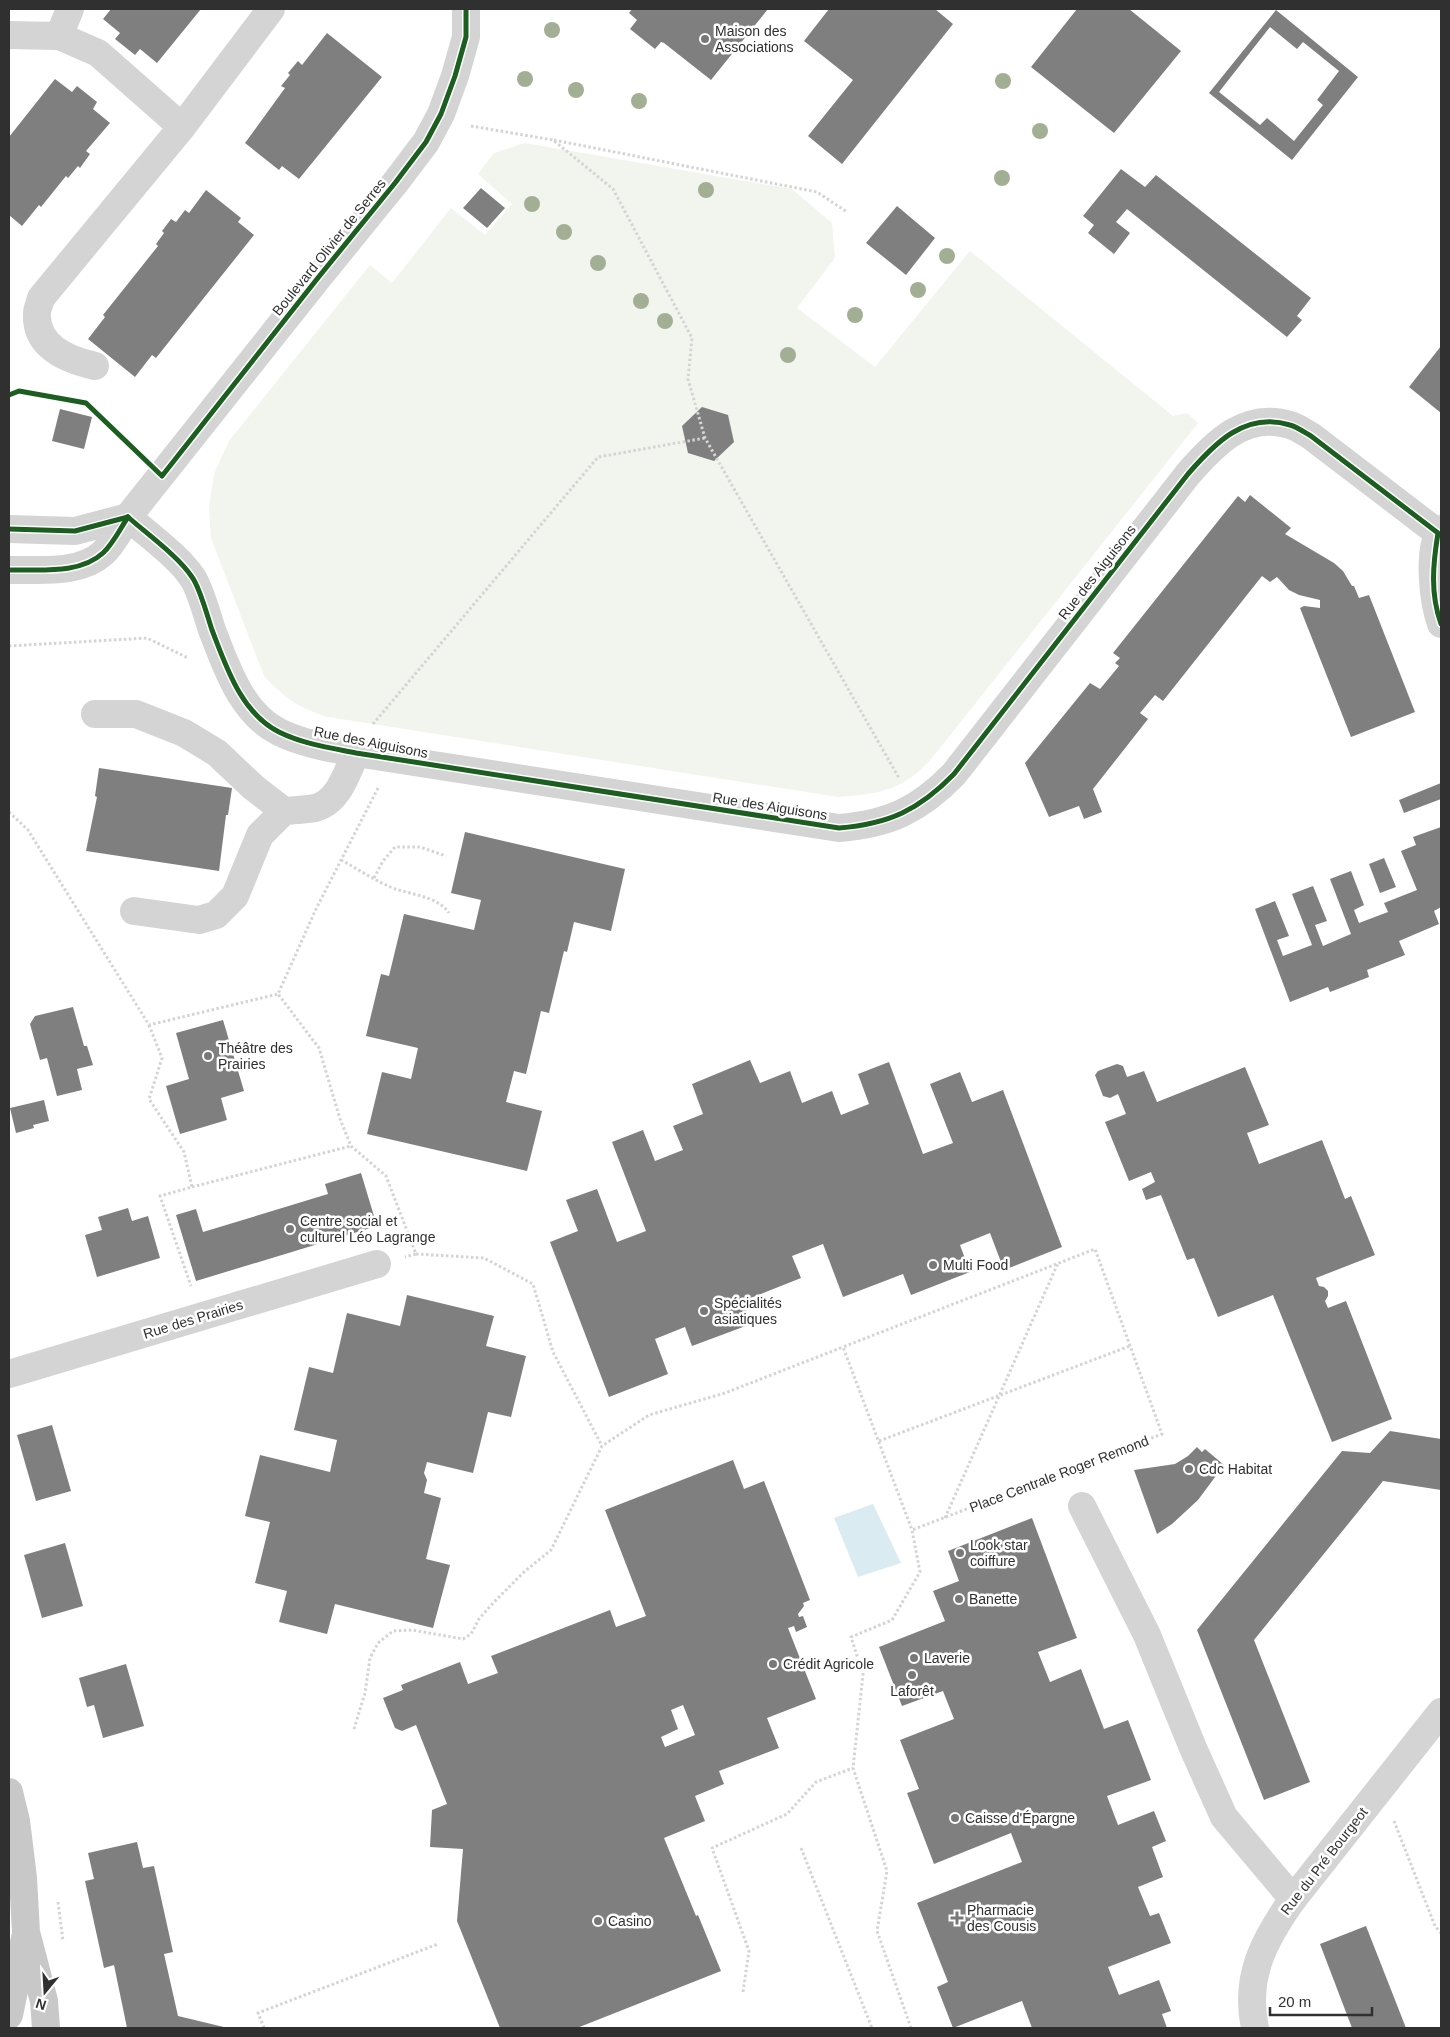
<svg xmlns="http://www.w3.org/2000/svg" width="1450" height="2037" font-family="Helvetica,sans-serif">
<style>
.green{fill:#f2f5ed}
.water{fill:#daebf2}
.building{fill:#7f7f7f;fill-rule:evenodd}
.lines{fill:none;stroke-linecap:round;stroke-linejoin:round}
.path{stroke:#d4d4d4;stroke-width:3;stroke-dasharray:2.5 2.5;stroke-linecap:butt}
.minor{stroke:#d4d4d4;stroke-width:28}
.major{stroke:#c8c8c8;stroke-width:28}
.cycleway-casing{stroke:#fff;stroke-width:8}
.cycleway{stroke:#1b5e20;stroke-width:5}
.tree{fill:#a3af94}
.poi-dot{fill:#787878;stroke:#fff;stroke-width:2}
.labels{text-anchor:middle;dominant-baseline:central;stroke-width:5;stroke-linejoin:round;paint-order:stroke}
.poi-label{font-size:14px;fill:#303030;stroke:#fff;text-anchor:start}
.street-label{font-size:14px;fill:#303030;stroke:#fff}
</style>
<rect width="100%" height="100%" fill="#fff"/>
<!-- green -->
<path class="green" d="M525 143 792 189 832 223 835 258 797 308 875 367 970 251 1173 416 1187 413 1198 423 932 758C926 764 919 772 912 777 890 793 864 795 838 797L328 717C297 707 286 699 264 676L211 538 209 507 214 474 229 441 370 265 392 283 451 208 485 235 512 204 478 174 494 153Z"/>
<!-- water -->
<path class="water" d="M873 1504 901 1563 858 1577 834 1518Z"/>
<!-- building -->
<g class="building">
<path d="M111 9H201L157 63 140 49 135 55 115 39 120 33 103 19Z"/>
<path d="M632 9H768L711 80 664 43 661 42 655 49 630 29 637 20 629 13Z"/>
<path d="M829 9H935L953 24 842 164 808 136 853 80 804 41Z"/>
<path d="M1077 9H1129L1181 51 1114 133 1031 67Z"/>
<path d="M1276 10 1358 77 1292 160 1209 93ZM1270 27 1297 49 1303 42 1339 71 1317 100 1323 105 1294 141 1267 118 1260 125 1219 92Z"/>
<path d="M327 33 382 77 299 179 282 166 279 170 245 143 285 88 281 86 290 75 288 73 298 61 302 65Z"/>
<path d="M55 79 72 92 77 86 97 102 93 109 110 123 86 151 90 154 80 168 78 166 68 178 66 176 41 207 39 205 22 226 9 215V137Z"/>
<path d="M1121 169 1145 187 1156 175 1311 298 1297 316 1302 320 1287 337 1127 209 1116 222 1130 233 1114 254 1088 233 1094 225 1083 216Z"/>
<path d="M481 188 505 208 487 228 463 208Z"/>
<path d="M206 190 241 218 238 222 254 235 156 358 152 355 135 377 88 339 105 317 103 315 158 246 156 244 164 233 162 231 171 219 176 222 185 210 189 213Z"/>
<path d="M897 206 935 238 906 275 866 243Z"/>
<path d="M1441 346V413L1409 387Z"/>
<path d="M702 407 728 415 734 442 714 461 688 453 682 426Z"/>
<path d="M60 409 92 417 84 449 52 441Z"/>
<path d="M1250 495 1291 528 1285 534 1334 563 1343 571 1352 586H1354L1359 598 1369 595 1415 712 1351 737 1300 608 1304 606 1320 608V600L1299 595 1289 590 1277 577 1270 582 1262 576 1163 701 1155 695 1140 713 1148 719 1093 789 1102 812 1084 819 1079 806 1049 817 1025 763 1090 683 1100 689 1119 666 1115 663 1120 658 1113 653 1238 496 1245 502Z"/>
<path d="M99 768 232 788 228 815H226L219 871 86 851 97 797 95 796Z"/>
<path d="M1441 783V799L1404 813 1399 800Z"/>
<path d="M1441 827V907L1434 911 1439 924 1399 941 1405 955 1367 970 1369 977 1330 992 1328 987 1290 1002 1255 909 1275 901 1289 936 1277 940 1283 956 1312 945 1292 894 1313 886 1327 921 1315 925 1323 946 1351 934 1330 879 1351 871 1364 905 1354 910 1359 923 1388 912 1384 903 1417 890 1401 851 1416 845 1413 837Z"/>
<path d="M465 832 625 869 611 931 574 922 567 952 564 951 549 1013 541 1011 526 1074 514 1071 506 1102 542 1111 527 1171 367 1134 382 1072 411 1079 418 1048 366 1036 381 974 389 976 404 914 474 930 481 900 451 893Z"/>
<path d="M1384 858 1396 887 1380 893 1369 864Z"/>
<path d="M73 1007 84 1046H87L93 1065 77 1069 82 1090 57 1096 47 1058 40 1060 30 1024 35 1016Z"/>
<path d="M223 1020 244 1091 221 1098 227 1120 180 1134 166 1086 189 1079 176 1033Z"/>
<path d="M750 1060 760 1083 790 1071 802 1103 832 1091 841 1115 869 1104 858 1074 889 1062 923 1154 953 1143 930 1084 960 1072 972 1102 1003 1090 1062 1247 1004 1270 990 1233 960 1245 970 1272 911 1295 903 1274 843 1297 823 1244 792 1256 801 1278 743 1301 751 1324 692 1346 685 1327 655 1339 668 1374 609 1397 550 1242 578 1231 566 1200 597 1189 617 1242 646 1231 612 1142 643 1130 655 1161 683 1150 673 1126 703 1114 692 1084Z"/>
<path d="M1117 1064 1123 1066 1127 1077 1144 1071 1157 1102 1245 1067 1269 1125 1247 1133 1259 1164 1322 1140 1345 1199 1351 1196 1375 1255 1316 1278 1319 1286 1324 1287 1328 1291V1296L1325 1301 1328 1308 1346 1301 1392 1419 1332 1442 1273 1295 1218 1317 1194 1258 1187 1260 1161 1195 1146 1200 1142 1189 1155 1182 1151 1172 1129 1181 1105 1122 1126 1114 1118 1094 1110 1098 1103 1096 1095 1075 1098 1071Z"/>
<path d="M44 1100 49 1121 33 1125 34 1128 16 1133 10 1108Z"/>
<path d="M361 1173 377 1226 196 1281 176 1215 196 1209 203 1232 328 1194 325 1184Z"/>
<path d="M128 1208 132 1221 148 1216 160 1258 97 1277 85 1235 102 1230 98 1217Z"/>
<path d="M407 1295 494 1316 486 1346 526 1356 511 1417 488 1412 473 1473 427 1462 424 1473 427 1480 424 1493 441 1498 426 1559 450 1565 433 1628 335 1604 327 1634 279 1622 287 1591 255 1583 270 1522 245 1516 260 1455 330 1472 337 1440 294 1430 309 1367 333 1373 347 1313 400 1326Z"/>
<path d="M52 1425 71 1491 36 1501 17 1435Z"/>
<path d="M1390 1431 1441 1439V1490L1383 1481 1254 1640 1310 1782 1264 1800 1197 1630 1342 1451 1370 1453Z"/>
<path d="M1197 1447 1202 1452 1205 1449 1224 1465 1198 1500 1172 1524 1157 1534 1134 1470 1175 1464 1188 1456Z"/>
<path d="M733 1460 744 1489 764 1481 810 1600 803 1603 804 1606 798 1614 799 1617 803 1616 807 1627 796 1632 794 1626 788 1628 816 1699 767 1718 779 1748 719 1771 724 1784 695 1796 705 1821 664 1838 696 1916 698 1915 721 1971 577 2028H500L457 1921 463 1849 430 1847 432 1810 447 1804 416 1725 402 1731 395 1728 383 1698 403 1690 401 1685 460 1662 468 1684 498 1673 491 1656 610 1610 616 1627 646 1616 605 1510ZM683 1705 695 1735 665 1747 661 1737 678 1729 671 1710Z"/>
<path d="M1032 1518 1077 1638 1038 1652 1050 1682 1081 1669 1104 1729 1128 1720 1151 1780 1107 1796 1118 1825 1154 1811 1166 1841 1152 1847 1163 1877 1138 1887 1150 1916 1159 1913 1171 1943 1108 1967 1119 1995 1159 1980 1171 2011 1162 2014 1167 2028H1032L1022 2001 953 2028 937 1987 948 1982 917 1903 1022 1862 1011 1833 934 1864 907 1793 919 1789 900 1740 954 1719 943 1691 902 1706 879 1647 945 1621 933 1591 959 1581 948 1551Z"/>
<path d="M65 1543 83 1606 42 1618 24 1555Z"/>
<path d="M126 1664 144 1726 103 1738 94 1705 87 1707 79 1678Z"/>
<path d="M137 1842 143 1868 154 1866 173 1952 164 1954 178 2016 228 2028H127L114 1965 104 1968 85 1881 94 1879 88 1853Z"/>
<path d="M1366 1926 1406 2028H1352L1320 1944Z"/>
</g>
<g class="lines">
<!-- path -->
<g class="path">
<path d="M471 126 553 140 613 189 692 338 688 379 705 438 899 778"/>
<path d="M554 140 817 192 847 212"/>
<path d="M9 646 147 638 188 658"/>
<path d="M373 724 598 457 705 438"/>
<path d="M378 788 316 909 278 994 319 1048 340 1119 351 1146 386 1176 416 1254 405 1257"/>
<path d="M9 812 28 830 149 1025 278 994"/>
<path d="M341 860C356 868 371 878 386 885 405 895 436 894 449 913"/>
<path d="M374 878 383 861 395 847H420L446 856"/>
<path d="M149 1025 162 1058 149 1099 184 1152 192 1187 160 1196 191 1286"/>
<path d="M192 1187 351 1146"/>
<path d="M416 1254 484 1258 533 1284 553 1352 602 1446"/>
<path d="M879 1441 1130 1346"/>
<path d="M945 1518 1058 1263"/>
<path d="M354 1729 365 1693 370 1658 378 1643 393 1631 412 1630 463 1639 471 1634 479 1619 494 1602 524 1572 551 1550 602 1446 649 1415 725 1393 843 1347"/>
<path d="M1394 1821 1435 1926 1441 1933"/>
<path d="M801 1848 872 2028"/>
<path d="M58 1902 63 1941"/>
<path d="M743 1992 749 1951 712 1848 787 1814 816 1782 853 1768"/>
<path d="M264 2028 258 2013 438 1944"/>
<path d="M911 2028 877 1931 887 1871 853 1768 863 1674 851 1637 892 1620 920 1572 912 1530 843 1347 1095 1249 1162 1434 912 1530"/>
</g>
<!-- minor -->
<g class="minor">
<path d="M9 35 59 36 98 53 182 127"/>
<path d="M59 36 70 9"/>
<path d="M95 366C68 360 35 347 37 313 37 309 40 303 41 298L182 127 271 9"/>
<path d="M128 517C147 534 178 556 192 577 200 588 207 615 212 630 226 666 241 713 279 732 303 744 331 748 356 753L839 828C889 824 919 810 954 774L1188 474C1214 444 1245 411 1290 425 1297 427 1304 432 1311 436L1438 533"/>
<path d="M9 529 75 531 128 517"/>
<path d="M1441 529C1427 549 1433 601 1441 624"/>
<path d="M9 570C39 569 79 575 103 553 113 544 120 529 128 517L317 279 395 183 426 142 441 114 455 76 466 37V9"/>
<path d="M95 714H136L184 733 217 753 253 787 284 811"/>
<path d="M134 911 199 920 216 915 235 896 260 835 284 811C294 810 305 810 315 808 339 802 347 772 356 753"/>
<path d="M9 1374 377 1264"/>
<path d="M1082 1506 1147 1635 1193 1748 1224 1817 1293 1899"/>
<path d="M1255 2028C1244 1977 1264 1940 1293 1899L1441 1712"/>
</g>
<!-- major -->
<g class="major">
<path d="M9 1792 16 1821 23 1878 26 1932 44 2001 46 2028"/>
<path d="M9 2015 25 1938"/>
</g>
<!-- cycleway casing -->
<g class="cycleway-casing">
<g id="cycleway">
<path d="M9 395 19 391 86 403 162 476 317 279 395 183 426 142 441 114 455 76 466 37V9"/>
<path d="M128 517C147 534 178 556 192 577 200 588 207 615 212 630 226 666 241 713 279 732 303 744 331 748 356 753L839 828C889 824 919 810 954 774L1188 474C1214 444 1245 411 1290 425 1297 427 1304 432 1311 436L1438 533C1433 564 1430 593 1441 624"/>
<path d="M9 529 75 531 128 517"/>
<path d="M9 570C39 569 79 575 103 553 113 544 120 529 128 517"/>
</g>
</g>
<!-- cycleway -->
<use href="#cycleway" class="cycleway"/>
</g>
<!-- trees -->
<g class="tree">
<circle cx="552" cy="30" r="8"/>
<circle cx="525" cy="79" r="8"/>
<circle cx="1003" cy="81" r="8"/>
<circle cx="576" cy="90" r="8"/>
<circle cx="639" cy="101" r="8"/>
<circle cx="1040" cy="131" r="8"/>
<circle cx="1002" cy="178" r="8"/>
<circle cx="706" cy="190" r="8"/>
<circle cx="532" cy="204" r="8"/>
<circle cx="564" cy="232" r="8"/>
<circle cx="947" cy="256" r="8"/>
<circle cx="598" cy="263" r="8"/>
<circle cx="918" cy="290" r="8"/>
<circle cx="641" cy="301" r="8"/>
<circle cx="855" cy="315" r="8"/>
<circle cx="665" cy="321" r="8"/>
<circle cx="788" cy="355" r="8"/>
</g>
<!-- markers -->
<g class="poi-dot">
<circle cx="705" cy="39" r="5"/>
<circle cx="208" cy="1056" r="5"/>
<circle cx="290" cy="1229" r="5"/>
<circle cx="933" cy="1265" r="5"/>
<circle cx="704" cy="1311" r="5"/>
<circle cx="1189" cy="1469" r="5"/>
<circle cx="960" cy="1553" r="5"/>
<circle cx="959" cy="1599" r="5"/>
<circle cx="914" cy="1658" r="5"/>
<circle cx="773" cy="1664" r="5"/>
<circle cx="912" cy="1675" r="5"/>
<circle cx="955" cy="1818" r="5"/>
<path d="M954.5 1910.5h5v5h5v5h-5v5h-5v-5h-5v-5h5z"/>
<circle cx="598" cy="1921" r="5"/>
</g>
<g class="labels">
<!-- poi labels -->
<g class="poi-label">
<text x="715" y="31">Maison des<tspan x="715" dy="16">Associations</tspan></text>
<text x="218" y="1048">Théâtre des<tspan x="218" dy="16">Prairies</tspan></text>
<text x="300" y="1221">Centre social et<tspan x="300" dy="16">culturel Léo Lagrange</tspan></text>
<text x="943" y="1265">Multi Food</text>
<text x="714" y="1303">Spécialités<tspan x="714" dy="16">asiatiques</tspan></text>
<text x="1199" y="1469">Cdc Habitat</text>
<text x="970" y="1545">Look star<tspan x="970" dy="16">coiffure</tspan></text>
<text x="969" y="1599">Banette</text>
<text x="924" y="1658">Laverie</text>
<text x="783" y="1664">Crédit Agricole</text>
<text x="912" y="1691" text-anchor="middle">Laforêt</text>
<text x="965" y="1818">Caisse d'Épargne</text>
<text x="967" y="1910">Pharmacie<tspan x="967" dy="16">des Cousis</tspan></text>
<text x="608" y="1921">Casino</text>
</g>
<!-- street labels -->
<g class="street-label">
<text transform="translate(329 247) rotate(-51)">Boulevard Olivier de Serres</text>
<text transform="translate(1097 572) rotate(-52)">Rue des Aiguisons</text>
<text transform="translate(371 742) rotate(11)">Rue des Aiguisons</text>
<text transform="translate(770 806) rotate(9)">Rue des Aiguisons</text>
<text transform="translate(193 1319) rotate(-17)">Rue des Prairies</text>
<text transform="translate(1059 1474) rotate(-21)">Place Centrale Roger Remond</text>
<text transform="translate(1324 1861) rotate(-52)">Rue du Pré Bourgeot</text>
</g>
</g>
<!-- border -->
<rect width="1450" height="2037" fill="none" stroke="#303030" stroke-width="20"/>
<!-- north arrow -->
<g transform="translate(45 1992) rotate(198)" stroke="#ffffff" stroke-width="4" paint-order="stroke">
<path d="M0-4L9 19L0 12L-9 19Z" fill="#303030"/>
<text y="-8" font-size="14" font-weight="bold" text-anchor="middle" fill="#303030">N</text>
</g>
<!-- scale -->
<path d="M1270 2007v8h102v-8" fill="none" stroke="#303030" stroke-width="2.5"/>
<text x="1278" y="2007" font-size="15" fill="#303030" stroke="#ffffff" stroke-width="4" paint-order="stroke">20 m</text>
</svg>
